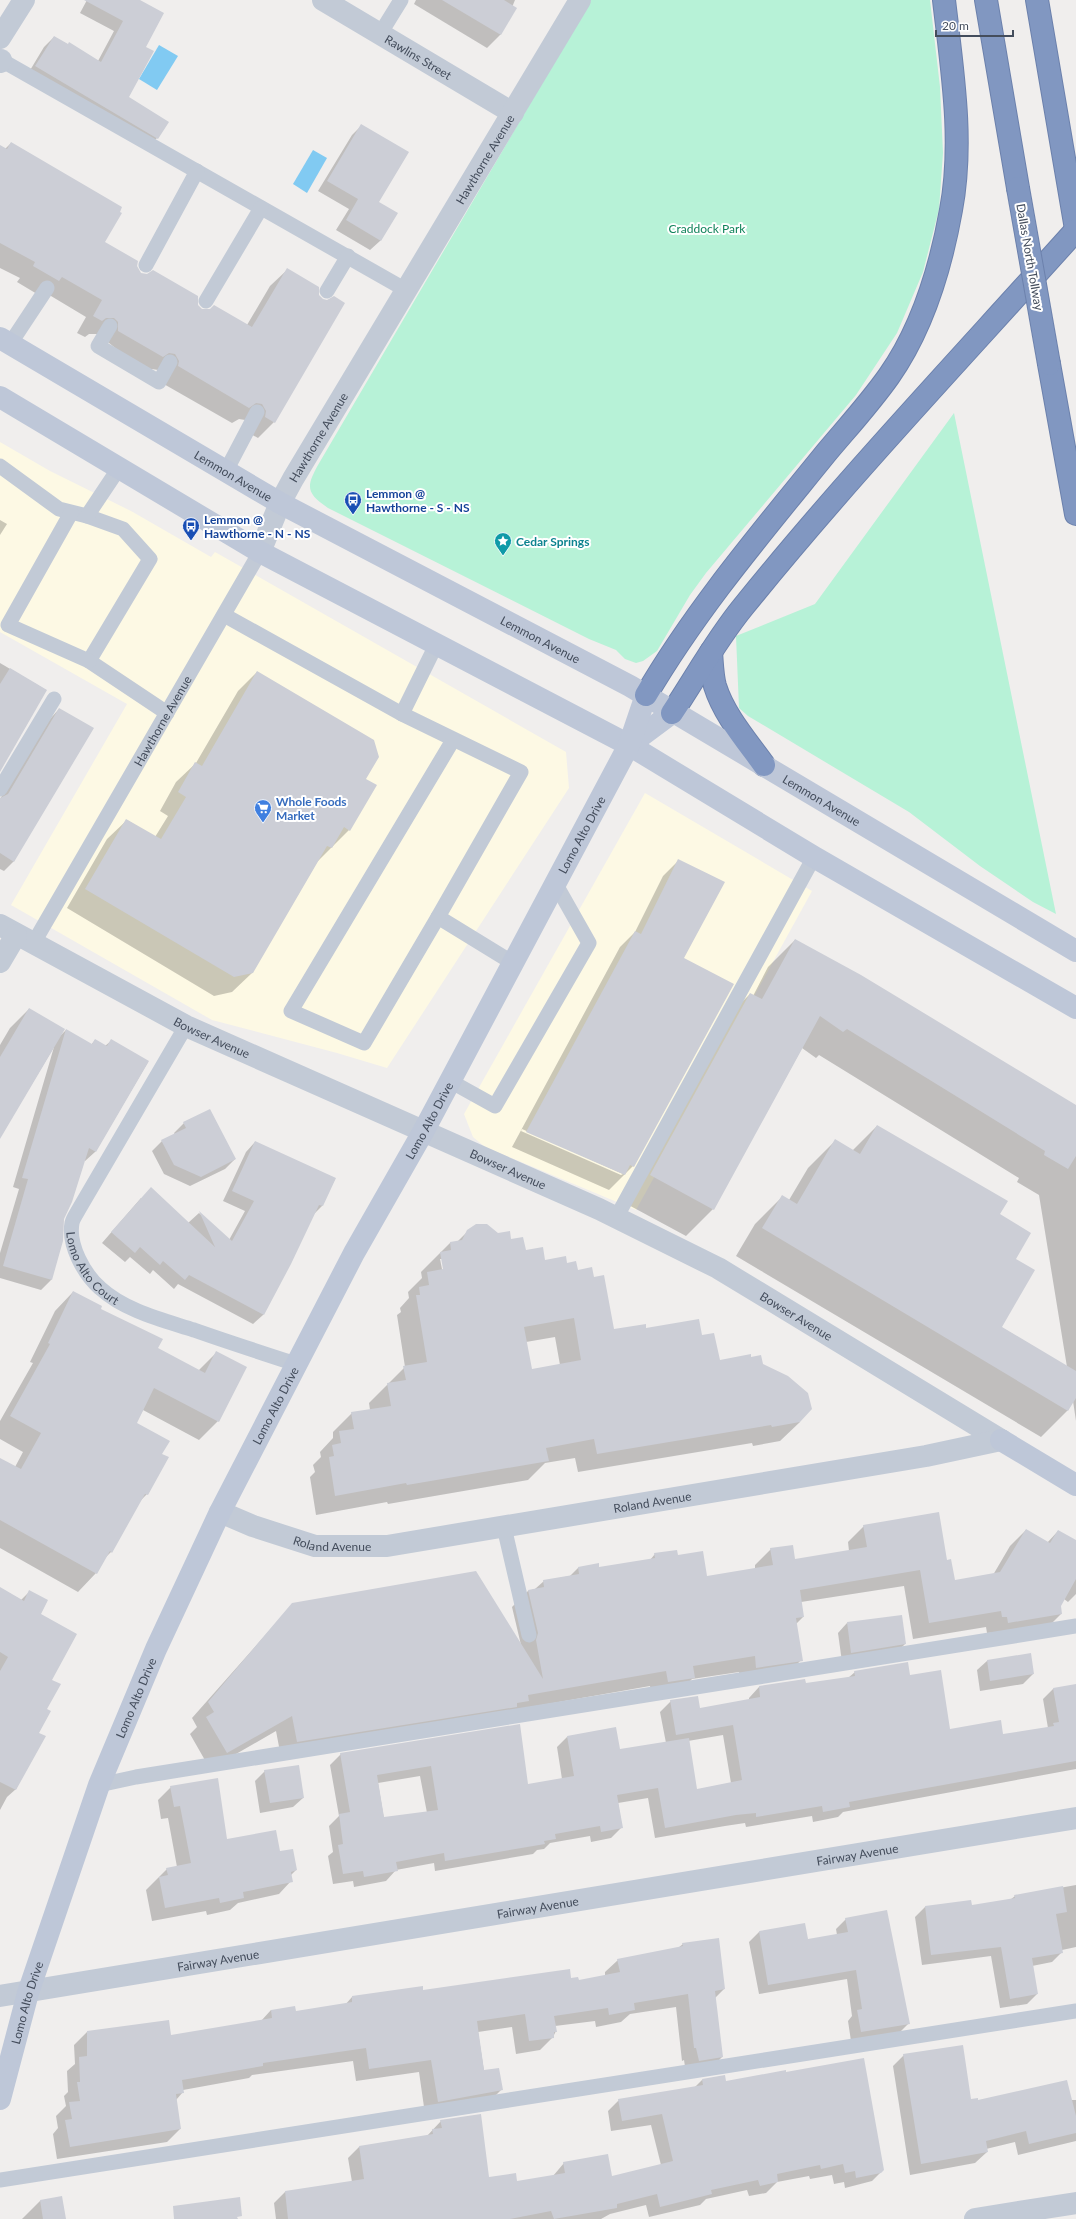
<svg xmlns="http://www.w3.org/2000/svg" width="1076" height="2219" font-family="Lato,sans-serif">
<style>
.commercial{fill:#fdf9e4}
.green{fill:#b7f2d7}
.water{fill:#81caf2}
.shadow{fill:#0003;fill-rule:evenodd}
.building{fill:#ccced6;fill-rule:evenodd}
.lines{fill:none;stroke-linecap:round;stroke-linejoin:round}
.highway-casing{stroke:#6c81ac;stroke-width:24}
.lane{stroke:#c2cad6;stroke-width:15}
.street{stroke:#c2cad6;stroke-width:22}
.secondary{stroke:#bec7d8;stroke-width:22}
.highway{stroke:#8197c1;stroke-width:22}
.highway-bridge-casing{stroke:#6c81ac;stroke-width:24;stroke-linecap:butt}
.highway-bridge{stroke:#8197c1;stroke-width:22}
.labels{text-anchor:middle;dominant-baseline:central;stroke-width:4;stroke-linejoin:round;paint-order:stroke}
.street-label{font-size:12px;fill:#444d5c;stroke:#fff}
.park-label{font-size:12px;fill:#10835a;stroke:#fff}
.transit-label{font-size:12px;font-weight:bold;fill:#164399;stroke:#fff;text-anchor:start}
.culture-label{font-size:12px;font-weight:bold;fill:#0d838f;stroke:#fff;text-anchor:start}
.shop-label{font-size:12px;font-weight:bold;fill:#366cbe;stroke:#fff;text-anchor:start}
</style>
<rect width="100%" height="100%" fill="#f0eeed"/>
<!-- commercial -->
<g class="commercial">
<path d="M0 442 50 471 131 511 211 557 215 552 566 752 569 788 387 1068 337 1053 212 1020 11 905 127 704 0 632Z"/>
<path d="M645 793 812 891 636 1210 485 1147 473 1137 464 1114Z"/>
</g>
<!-- green -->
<g class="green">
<path d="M591 0H930L940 87 943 153 939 209 923 272 897 333 856 395 706 573 690 595 657 651 643 661 636 663 625 659 616 650 589 639 328 508C306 493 306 487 318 465Z"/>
<path d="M954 413 1056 914 1033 902 980 866 909 812 748 716 739 708 736 636 815 604Z"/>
</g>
<!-- water -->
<g class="water">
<path d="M159 45 178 56 157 90 139 79Z"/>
<path d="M313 150 327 158 307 193 293 184Z"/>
</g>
<!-- shadow -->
<g class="shadow">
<path d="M87 0H137L145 47 127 98 157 138 147 148 26 77 44 47 54 37 98 61 114 31 80 13Z"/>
<path d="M416 0H515L501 34 487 48 414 4Z"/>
<path d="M362 125 378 203 396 214 380 241 370 250 336 230 349 209 318 191 352 135Z"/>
<path d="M11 143 104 242 136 266 141 274 197 305 201 310 247 325 270 286 287 270 274 422 258 438 249 433 245 420 239 419 232 423 162 383 158 370 152 369 146 373 98 334H89L85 337 77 333 86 317 46 293 42 297 17 282 20 278 0 268V147L5 149Z"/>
<path d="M0 520 7 524 0 535Z"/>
<path d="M0 663 46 690 0 769Z"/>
<path d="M257 672 365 779 349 830 317 862 252 973 232 992 214 996 67 908 107 839 127 820 155 837 168 816 160 811 176 782 196 763 238 691Z"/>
<path d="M59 709 14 861 4 871 0 869V799L50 719Z"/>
<path d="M678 861 683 958 633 1166 609 1190 512 1147 620 947 635 932 663 876ZM522 1129 623 1174 621 1175 521 1131Z"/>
<path d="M795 940 1076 1106V1421L1073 1401 1068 1410 1041 1437 736 1256 755 1224 782 1197 789 1200 808 1168 835 1141 852 1151 877 1126 1014 1260 1001 1327 1067 1367 1039 1195 1017 1182 1019 1178 819 1055 816 1058 802 1048 713 1209 686 1236 623 1202 723 1021 750 994 753 996 768 967Z"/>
<path d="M29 1009 61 1035 66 1030 91 1045 95 1040 105 1046 111 1041 148 1062 95 1152 85 1161 84 1160 62 1220 51 1280 41 1290 0 1278V1253L19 1189 13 1187 54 1047 0 1137V1045L10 1028Z"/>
<path d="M184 1123 235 1159 225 1169 190 1186 164 1174 152 1151 162 1141 175 1135 174 1133Z"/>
<path d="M255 1142 335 1179 322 1206 314 1214 263 1315 253 1324 178 1284 174 1289 153 1270 150 1274 130 1257 125 1262 102 1243 141 1198 188 1223 199 1213 229 1240 245 1211 223 1201 246 1152Z"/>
<path d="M468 1231 498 1234 511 1240 525 1252 544 1261 566 1264 593 1278 613 1331 646 1329 702 1336 719 1361 751 1358 762 1364 800 1422 780 1441 753 1446 752 1443 578 1472 575 1458 545 1463 528 1480 388 1504 387 1502 316 1515 310 1477 315 1472 313 1465 321 1457 320 1452 333 1438V1432L352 1413 370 1410 369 1403 405 1367 397 1315 401 1312 400 1308 409 1298 408 1292 422 1278 421 1272 450 1243 457 1242ZM440 1259H442L445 1274H443ZM555 1337 560 1365 531 1370 526 1342Z"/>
<path d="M73 1292 157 1349 198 1371 216 1353 218 1421 199 1440 143 1410 136 1423 161 1454 147 1494 140 1501 111 1552 103 1560 96 1573 78 1592 0 1548V1459L15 1467 23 1452 0 1439V1421L33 1363 30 1362 55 1311Z"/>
<path d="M864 1526 946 1561 954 1582 993 1575 1010 1546 1026 1530 1047 1543 1058 1531 1076 1542V1594L1068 1602 1064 1599 1060 1606 1061 1614 1045 1630 987 1633 986 1627 913 1639 904 1586 801 1602 803 1617 796 1624 801 1660 785 1677 741 1684 739 1672 692 1679 678 1694 652 1698 650 1686 519 1709 281 1757 276 1731 210 1769 190 1734 197 1727 192 1718 293 1604 521 1645 512 1607 528 1591 535 1589 544 1581 570 1576 578 1568H598L650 1560 655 1554 677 1556 707 1577 755 1569V1565L771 1549 794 1560 849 1551 848 1542Z"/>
<path d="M0 1588 21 1600 30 1591 39 1614 51 1680 46 1709 38 1733 16 1789 7 1797 0 1810Z"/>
<path d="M847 1623 905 1644 895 1654 842 1662 838 1633Z"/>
<path d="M1030 1654 1033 1674 1023 1684 980 1691 977 1670 987 1661Z"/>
<path d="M855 1672 909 1676 949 1730 1002 1736 1048 1728 1043 1699 1053 1689 1076 1685V1769L843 1812 838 1817 813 1822 812 1816 746 1827 745 1823 725 1826 655 1838 648 1798 618 1803 622 1827 611 1838 591 1842 590 1836 550 1843 544 1849 537 1850 533 1854 435 1871 434 1863 396 1870 386 1881 354 1887 353 1881 333 1884 328 1856 333 1852 329 1826 339 1816 330 1765 341 1754 519 1726 527 1785 562 1779 557 1747 567 1737 619 1750 666 1743 660 1712 671 1701 699 1709 749 1700V1698L759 1687 805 1684 848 1678ZM723 1735 731 1783 696 1790 688 1741ZM420 1776 427 1813 384 1819 378 1783Z"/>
<path d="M265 1771 303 1798 293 1807 260 1813 255 1781Z"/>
<path d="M171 1787 226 1840 279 1852 296 1870 290 1876 291 1881 279 1894 238 1903 230 1910 207 1915 206 1911 152 1921 146 1890 167 1869 177 1867 168 1818 161 1819 158 1800Z"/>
<path d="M1076 1885V1947L1062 1950V1952L1052 1962 1032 1966 1037 1994 1027 2004 1000 2008 991 1956 922 1965 915 1917 925 1907 970 1902 971 1906 1010 1900 1015 1896Z"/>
<path d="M846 1919 909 2023 899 2033 851 2041 848 2021 852 2016 847 1979 759 1994 749 1942 759 1932 804 1924 807 1940 837 1935 836 1929Z"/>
<path d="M683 1944 724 1989 715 1998 722 2057 709 2070 686 2073 684 2060 682 2061 676 2007 630 2014 621 2022 596 2027 595 2021 555 2026 556 2031 553 2037 540 2050 516 2054 512 2027 478 2032 484 2071 502 2089 489 2102 425 2114 419 2072 356 2081 353 2061 252 2075 249 2078 183 2090V2092L176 2100 180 2129 167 2142 57 2159 53 2134 58 2128 56 2116 66 2106 64 2096 68 2092 67 2071 75 2064 74 2045 87 2032 170 2037 261 2021 271 2010 295 2012 345 2005 352 1997 571 1980 578 1981 605 1976V1972L618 1960 678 1948Z"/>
<path d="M904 2055 971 2100H1076V2141L1018 2155 1015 2142 986 2149 987 2152 975 2163 910 2175 893 2066Z"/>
<path d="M702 2080 725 2082 883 2170 872 2181 845 2188 844 2182 834 2184 832 2175 810 2179 809 2176 777 2182 766 2193 749 2196 747 2190 706 2199 700 2205 649 2217 646 2205 610 2214 601 2219H276L274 2203 285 2192 352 2182 348 2158 359 2147 427 2136 441 2121 488 2178 516 2182 553 2176 564 2163 611 2178 661 2165 651 2125 611 2131 608 2111 619 2100 694 2088Z"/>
<path d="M61 2197 65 2219H22L40 2201Z"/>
</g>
<!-- building -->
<g class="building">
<path d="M84 0H140L164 13 146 47 154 51 129 97 169 122 158 139 35 66 54 36 68 44 69 42 101 62 123 21Z"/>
<path d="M442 0H504L517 8 501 35Z"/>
<path d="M361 124 409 152 379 202 398 213 381 241 346 220 358 199 327 181Z"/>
<path d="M11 142 122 207 120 212 122 213 105 242 138 261 137 266 141 273 147 274 153 270 198 296V305L202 309H210L214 305 252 327 287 268 319 287V295L323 299 327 300 334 296 345 303 275 423 265 417 266 411 262 404 256 403 249 408 178 366 179 361 175 354 169 353 163 357 118 331V322L114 318H106L102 321 93 316 102 300 62 277 59 281 33 266 35 262 0 243V145L7 149Z"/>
<path d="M10 668 47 690 0 772V684Z"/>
<path d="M257 671 374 740 379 757 366 779 377 785 350 831 344 827 332 848 327 846 253 973 234 977 85 889 126 819 161 839 186 797 178 792 195 762 202 766Z"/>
<path d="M59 708 94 728 14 862 0 853V798L8 794Z"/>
<path d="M678 859 725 882 684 958 734 984 634 1167 630 1165 625 1175 526 1132 635 931 641 934Z"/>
<path d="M795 939 861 975 1076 1105V1156L1068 1169 1044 1155 1045 1151 847 1029 843 1032 820 1016 714 1210 650 1175 750 993 762 999Z"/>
<path d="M29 1008 65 1029 0 1139V1057Z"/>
<path d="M66 1029 92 1044 95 1039 107 1046 111 1039 149 1061 96 1152 89 1148 72 1202 64 1219 63 1241 52 1280 3 1266 28 1179 22 1178Z"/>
<path d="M210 1109 236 1159 201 1177 174 1165 161 1140 186 1128 183 1122Z"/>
<path d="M877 1125 1008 1201 1000 1214 1031 1233 1016 1259 1035 1270 1002 1327 1076 1371V1398L1068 1411 762 1228 782 1195 797 1204 835 1139 860 1154Z"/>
<path d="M255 1141 336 1178 323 1206 319 1205 291 1264 264 1315 189 1275 185 1280 163 1261 160 1265 140 1247 135 1253 111 1232 151 1187 215 1247 199 1211 232 1241 254 1201 232 1191Z"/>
<path d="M476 1224H487L498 1233 510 1231 511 1239 523 1237 526 1250 543 1247 545 1260 566 1256 567 1263 576 1261 578 1270 592 1267 594 1277 604 1275 614 1329 646 1324V1328L699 1319 702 1335 714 1333 720 1360 751 1354V1357L761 1355 763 1364 788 1376 808 1393 812 1409 800 1422 772 1427 771 1425 597 1454 594 1439 546 1448 549 1461 407 1485 406 1483 335 1496 329 1457 334 1456 332 1445 341 1443 339 1431 354 1429 351 1412 391 1406 387 1383 406 1380 403 1366 427 1362 416 1295H420L419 1287 429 1285 427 1272 443 1269 440 1252 451 1250 450 1242 462 1240 467 1230ZM574 1318 581 1360 532 1369 524 1327Z"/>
<path d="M73 1291 102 1306 101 1309 163 1339 158 1348 205 1373 216 1351 247 1367 219 1422 154 1388 137 1423 170 1441 162 1454 169 1457 148 1495 145 1494 112 1553 110 1551 97 1574 0 1520V1458L21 1469 41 1433 10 1416 50 1344 48 1343Z"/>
<path d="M939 1512 947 1560 951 1559 955 1580 1000 1572 1026 1529 1050 1543 1058 1530 1076 1540V1579L1061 1606 1062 1614 1008 1623 1007 1617H1002L1001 1611 929 1623 920 1570 800 1590 804 1617 796 1618 803 1661 756 1668 755 1656 693 1666 695 1678 668 1682 666 1671 528 1695 529 1701 517 1703V1707L297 1742 292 1716 227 1753 206 1717 214 1712 208 1702 292 1603 476 1571 543 1679 536 1640 538 1633 528 1590 544 1587 543 1580 579 1574 578 1567 599 1563V1567L655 1558 654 1553 677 1550 678 1555 703 1551 707 1576 773 1565 770 1548 793 1545 795 1559 867 1547 863 1525Z"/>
<path d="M0 1587 24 1601 29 1590 48 1600 41 1614 77 1634 52 1680 61 1684 47 1709 51 1711 39 1733 46 1736 16 1790 0 1782V1671L8 1657 0 1652Z"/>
<path d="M902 1615 906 1644 851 1653 847 1622Z"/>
<path d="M1031 1653 1034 1674 990 1681 987 1660Z"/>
<path d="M908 1662 910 1675 941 1670 950 1729 1001 1720 1003 1734 1054 1726 1053 1723 1059 1722 1053 1688 1076 1684V1761L849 1802 850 1807 823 1812 822 1806 756 1817V1813L736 1815 665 1828 658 1788 617 1795 623 1828 601 1832 600 1826 555 1834 556 1839 544 1841 545 1844 445 1861 444 1853 396 1862 398 1871 364 1877 363 1871 343 1874 338 1845 343 1844 339 1814 350 1812 340 1753 520 1724 528 1784 574 1776 567 1736 616 1727 620 1749 689 1738 697 1789 742 1780 733 1725 676 1735 670 1700 698 1696 700 1708 760 1697 759 1686 805 1679 806 1683 855 1676 854 1671ZM431 1766 438 1810 384 1817 377 1775Z"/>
<path d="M299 1765 304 1798 270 1803 264 1770Z"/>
<path d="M218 1778 227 1839 276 1830 280 1851 293 1849 297 1870 291 1872 293 1882 243 1892 244 1898 220 1903 219 1898 165 1908 159 1877 168 1875 166 1868 191 1863 180 1806 174 1807 170 1786Z"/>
<path d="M1063 1886 1067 1912 1056 1914 1063 1953 1032 1958 1038 1994 1010 1999 1001 1947 931 1955 925 1906 971 1900 972 1905 1015 1898 1014 1895Z"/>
<path d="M887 1910 910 2024 861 2032 857 2010 862 2009 856 1970 768 1985 759 1931 805 1923 808 1939 848 1932 845 1918Z"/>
<path d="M719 1938 725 1989 715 1991 723 2057 699 2061 696 2048H694L688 1994 634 2003 635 2010 609 2015 608 2008 554 2016 557 2032H554V2038L529 2041 525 2014 477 2021 484 2070 499 2068 503 2090 438 2102 431 2060 369 2069 366 2048 263 2063V2066L182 2080 184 2093 176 2094 181 2129 70 2147 65 2120 72 2119 69 2102 80 2101 77 2082H80L79 2057 87 2056V2031L169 2020 171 2035 272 2018 271 2010 295 2006 296 2011 352 2002V1996L423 1986V1990L570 1969 571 1978 578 1977 579 1980 620 1972 617 1959 683 1946 682 1943Z"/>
<path d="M963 2045 971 2099 978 2098V2100L1067 2080 1076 2116V2133L1029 2144 1026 2131 986 2141 988 2152 921 2164 903 2054Z"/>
<path d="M864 2058 884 2170 881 2173 856 2178 855 2171 845 2173 843 2164 821 2169 820 2165 777 2174 778 2182 760 2186 758 2180 711 2190 712 2194 660 2207 657 2194 617 2204V2208L554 2219 551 2211 510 2219H288L285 2191 364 2179 359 2146 433 2134 432 2129 442 2128 440 2120 481 2114 489 2177 516 2173 517 2181 565 2173 563 2162 608 2154 612 2176 673 2161 662 2114 622 2121 618 2099 703 2085 702 2079 725 2075 726 2081 786 2070V2072Z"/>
<path d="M62 2196 66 2219H43L40 2200Z"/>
<path d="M240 2197 242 2216 237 2217 238 2219H174L173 2206Z"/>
</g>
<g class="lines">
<!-- highway casing -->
<g class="highway-casing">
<g id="highway">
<path d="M986 0 1018 188"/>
<path d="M1037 0 1076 229"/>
<path d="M1049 364 1076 514"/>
<path d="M711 652C712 663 712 675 715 686 724 715 746 740 764 765"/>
<path d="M646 695C697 608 762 532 826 453 847 428 870 403 889 376 922 329 941 266 951 210 964 141 952 69 944 0"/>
<path d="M672 713C696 677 716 640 743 607 848 477 964 355 1076 230"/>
</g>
</g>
<!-- lane -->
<g class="lane">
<path d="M380 34 401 0"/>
<path d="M1 60 406 290"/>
<path d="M146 265 197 171"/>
<path d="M327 291 348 256"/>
<path d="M206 301 261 208"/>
<path d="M110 326 98 346 159 382 170 362"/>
<path d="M10 344 47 288"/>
<path d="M0 466 59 509 87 516 123 529 150 559 89 661 167 713"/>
<path d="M226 471 257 412"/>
<path d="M71 513 8 625 89 661"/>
<path d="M87 516 119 468"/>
<path d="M224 615 402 714"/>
<path d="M437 643 402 714 521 772 438 917 513 963"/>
<path d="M0 789 54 699"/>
<path d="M438 917 364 1043 291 1011 453 740"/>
<path id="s1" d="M33 944 260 552"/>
<path id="s2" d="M186 1026 79 1209C77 1213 73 1218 72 1223 68 1245 84 1274 100 1288 125 1311 163 1320 194 1330 228 1342 262 1353 296 1364"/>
<path d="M450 1081 495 1106 589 943 555 883"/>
<path d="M616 1218 814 857"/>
<path d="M504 1527 529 1635"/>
<path d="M99 1785 136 1777 1076 1626"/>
<path d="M0 2180 1076 2011"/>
</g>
<!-- street -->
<g class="street">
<path id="s3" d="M323 0 513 113"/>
<path d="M0 38 24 0"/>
<path d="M0 62 1 60"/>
<path id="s4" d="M260 552 280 503 293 479 580 0"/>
<path id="s5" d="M0 925 186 1026 599 1209 718 1268 1001 1440"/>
<path d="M0 962 16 935"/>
<path id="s6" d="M220 1512 253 1526 315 1546H387L926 1456 1001 1440"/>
<path id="s7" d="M0 1996 1076 1818"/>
<path d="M975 2219 1076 2203"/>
</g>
<!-- secondary -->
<g class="secondary">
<path id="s8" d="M0 338 280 503 630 686 1076 951"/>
<path d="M0 397 260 552 629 745 814 857 1076 1008"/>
<path d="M629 745 672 713"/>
<path d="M1001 1440 1076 1485"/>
<path id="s9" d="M0 2099 28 1993 99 1785 156 1649 220 1512 354 1253 423 1132 629 745 646 695"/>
</g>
<!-- highway -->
<use href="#highway" class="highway"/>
<!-- highway-bridge casing -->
<g class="highway-bridge-casing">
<path id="highway-bridge" d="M1018 188 1049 364"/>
</g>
<!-- highway-bridge -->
<use href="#highway-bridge" class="highway-bridge"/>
</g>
<!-- icons -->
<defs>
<g id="bus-pin" transform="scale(0.9)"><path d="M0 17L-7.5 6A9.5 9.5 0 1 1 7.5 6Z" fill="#1a4fb4" stroke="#fff"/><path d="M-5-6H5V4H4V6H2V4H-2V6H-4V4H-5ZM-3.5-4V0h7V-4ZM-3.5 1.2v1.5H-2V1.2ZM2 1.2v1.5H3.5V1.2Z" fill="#fff"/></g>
<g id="sight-pin" transform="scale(0.9)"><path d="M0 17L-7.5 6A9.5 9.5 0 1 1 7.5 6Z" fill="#0f9aa8" stroke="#fff"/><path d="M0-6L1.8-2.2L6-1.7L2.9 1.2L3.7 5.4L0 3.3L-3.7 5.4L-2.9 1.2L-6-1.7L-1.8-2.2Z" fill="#fff"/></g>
<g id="supermarket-pin" transform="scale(0.9)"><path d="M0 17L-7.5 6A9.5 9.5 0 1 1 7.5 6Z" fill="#3f7fe0" stroke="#fff"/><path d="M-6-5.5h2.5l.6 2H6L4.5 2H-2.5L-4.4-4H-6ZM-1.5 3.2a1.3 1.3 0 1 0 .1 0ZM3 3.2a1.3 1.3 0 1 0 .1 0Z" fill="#fff"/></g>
</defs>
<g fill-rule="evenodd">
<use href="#bus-pin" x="353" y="500"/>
<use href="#bus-pin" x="191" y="526"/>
<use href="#sight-pin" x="503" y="541"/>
<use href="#supermarket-pin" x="263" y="808"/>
</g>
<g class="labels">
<!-- street labels -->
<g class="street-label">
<text stroke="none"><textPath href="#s3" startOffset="111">Rawlins Street</textPath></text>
<text stroke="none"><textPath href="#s4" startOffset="453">Hawthorne Avenue</textPath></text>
<text transform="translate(1030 257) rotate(80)">Dallas North Tollway</text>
<text stroke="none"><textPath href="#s4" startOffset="129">Hawthorne Avenue</textPath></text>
<text stroke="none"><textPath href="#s8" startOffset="271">Lemmon Avenue</textPath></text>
<text stroke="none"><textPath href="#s8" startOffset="619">Lemmon Avenue</textPath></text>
<text stroke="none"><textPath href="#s1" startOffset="258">Hawthorne Avenue</textPath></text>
<text stroke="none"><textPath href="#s8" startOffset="943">Lemmon Avenue</textPath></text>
<text stroke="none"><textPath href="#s9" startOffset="1396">Lomo Alto Drive</textPath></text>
<text stroke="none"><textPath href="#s5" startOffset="240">Bowser Avenue</textPath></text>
<text stroke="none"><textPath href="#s9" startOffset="1072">Lomo Alto Drive</textPath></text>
<text stroke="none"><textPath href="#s5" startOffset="564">Bowser Avenue</textPath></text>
<text stroke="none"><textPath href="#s2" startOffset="280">Lomo Alto Court</textPath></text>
<text stroke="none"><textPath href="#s5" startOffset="888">Bowser Avenue</textPath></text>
<text stroke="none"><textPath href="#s9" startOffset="748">Lomo Alto Drive</textPath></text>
<text stroke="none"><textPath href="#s6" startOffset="442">Roland Avenue</textPath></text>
<text stroke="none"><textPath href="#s6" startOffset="118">Roland Avenue</textPath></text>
<text stroke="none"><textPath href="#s9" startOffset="424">Lomo Alto Drive</textPath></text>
<text stroke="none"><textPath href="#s7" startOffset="869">Fairway Avenue</textPath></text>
<text stroke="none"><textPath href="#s7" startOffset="545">Fairway Avenue</textPath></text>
<text stroke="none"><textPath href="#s7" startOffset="221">Fairway Avenue</textPath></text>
<text stroke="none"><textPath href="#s9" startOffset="100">Lomo Alto Drive</textPath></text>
</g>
<!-- park labels -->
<g class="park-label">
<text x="707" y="228">Craddock Park</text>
</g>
<!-- transit labels -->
<g class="transit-label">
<text x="366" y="493">Lemmon @<tspan x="366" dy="14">Hawthorne - S - NS</tspan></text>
<text x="204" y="519">Lemmon @<tspan x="204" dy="14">Hawthorne - N - NS</tspan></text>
</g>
<!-- culture labels -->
<g class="culture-label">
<text x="516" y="541">Cedar Springs</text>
</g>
<!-- shop labels -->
<g class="shop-label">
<text x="276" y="801">Whole Foods<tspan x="276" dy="14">Market</tspan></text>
</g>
</g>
<!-- scale -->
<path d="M936 30v6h77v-6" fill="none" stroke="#444d5c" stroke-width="2"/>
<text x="942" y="30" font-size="12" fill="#444d5c" stroke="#ffffff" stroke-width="3" paint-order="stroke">20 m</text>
</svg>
